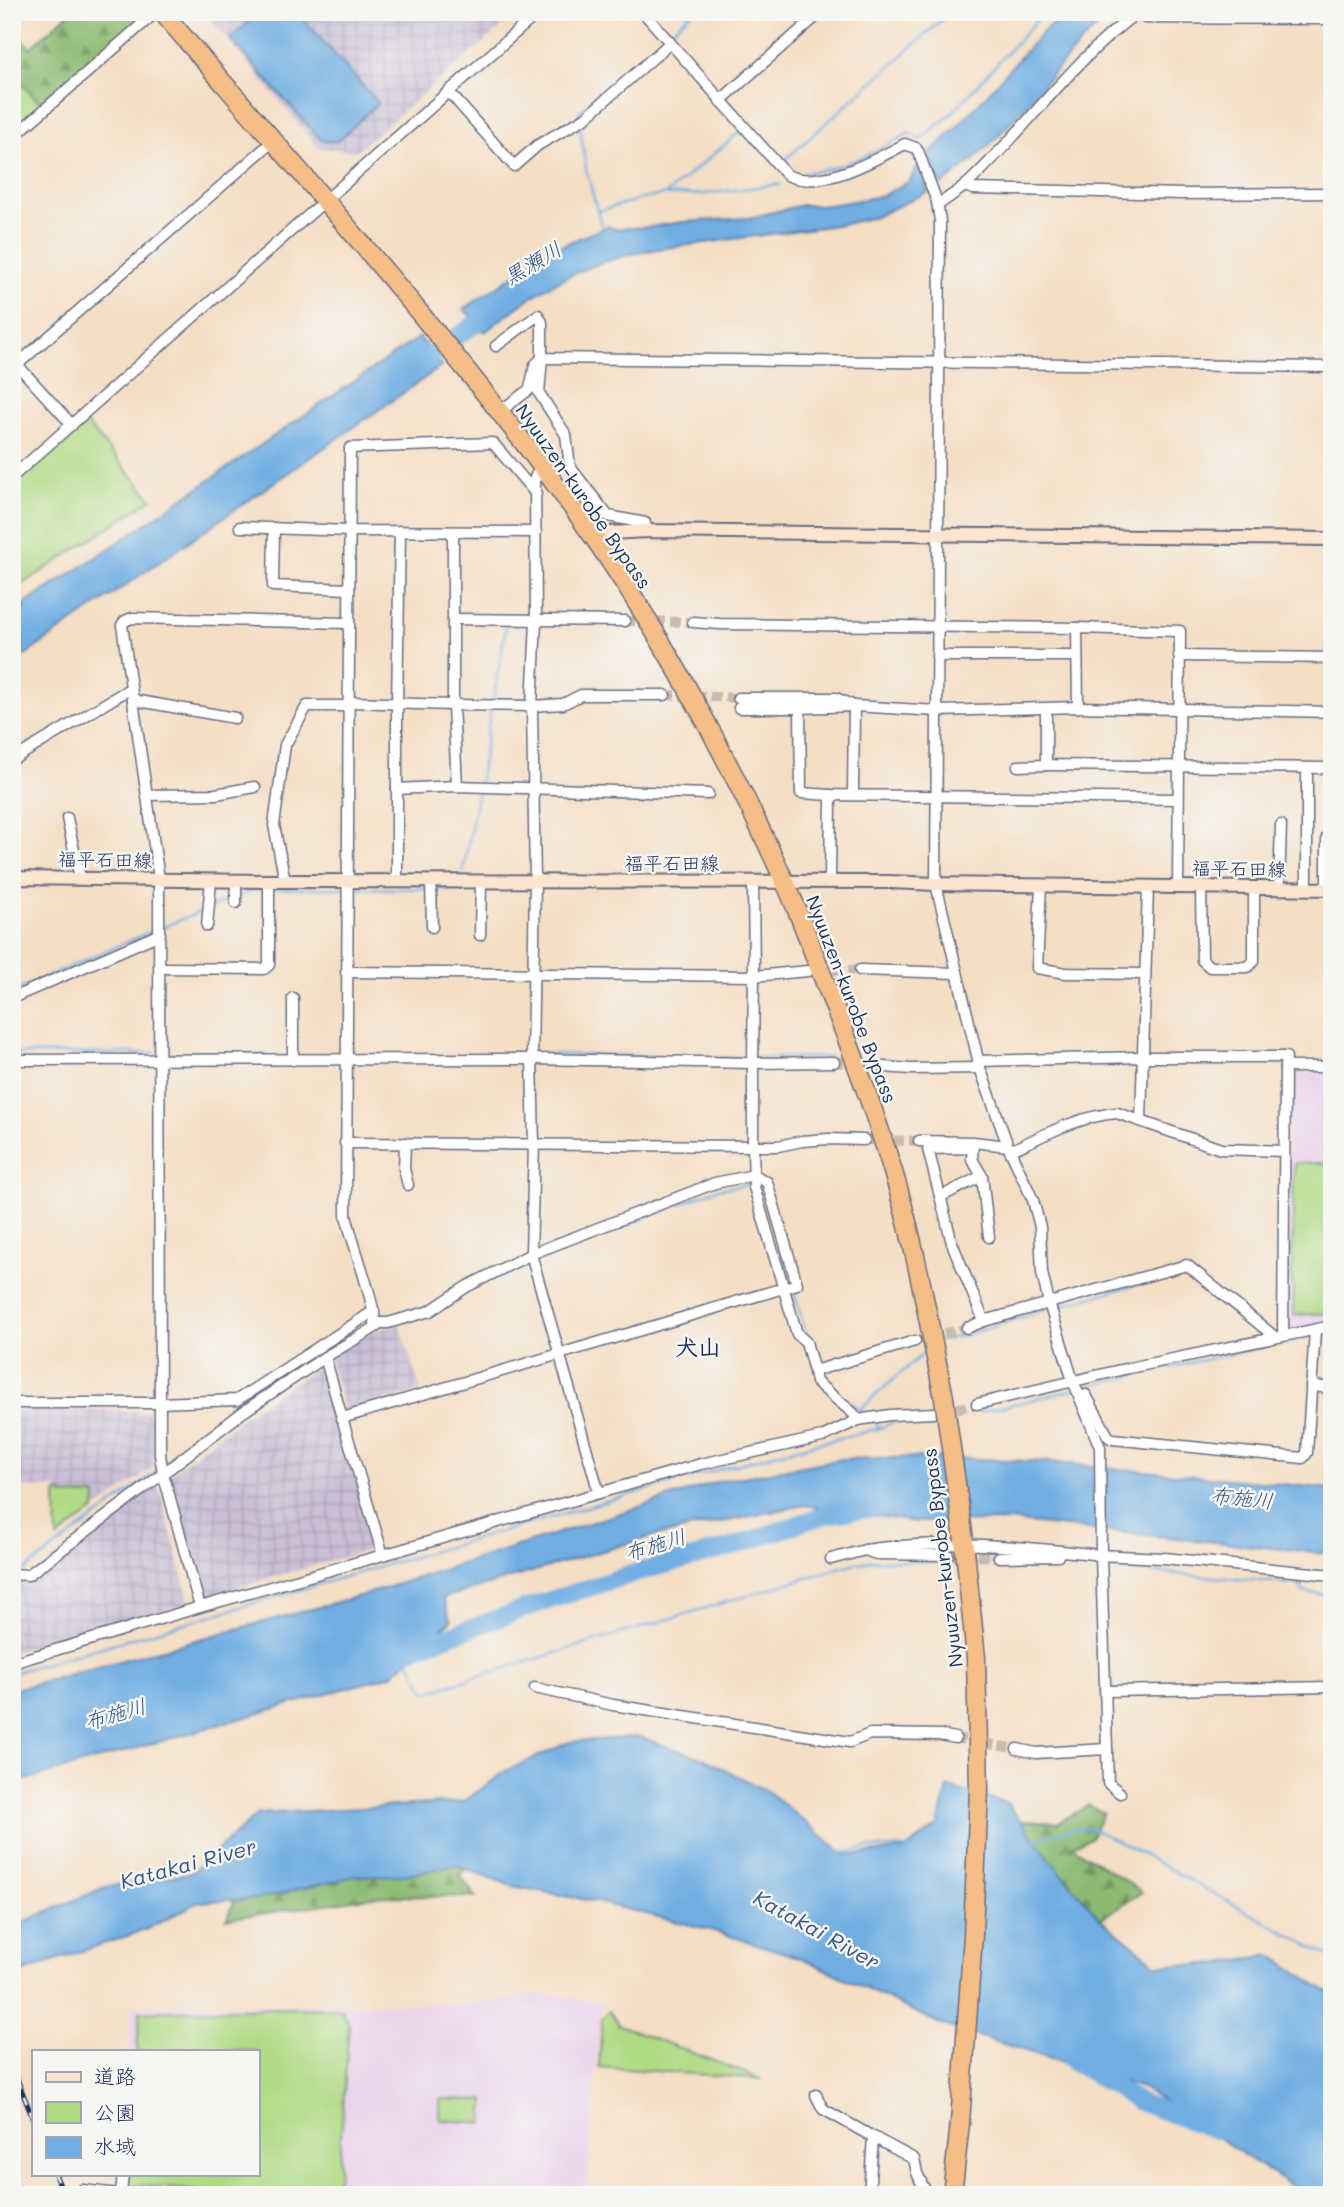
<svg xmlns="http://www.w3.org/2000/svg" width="1344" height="2207" font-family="Mali,'Klee One',sans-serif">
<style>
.built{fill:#ead1ec}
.industrial{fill:url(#industrial-grid)}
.green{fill:#b1da85;stroke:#668472;stroke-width:2}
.forest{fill:url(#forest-firs);stroke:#547468;stroke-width:2}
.water{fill:#70aee2;stroke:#466ea0;stroke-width:2}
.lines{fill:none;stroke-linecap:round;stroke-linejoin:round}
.stream{stroke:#70aee2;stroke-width:2.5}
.river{stroke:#70aee2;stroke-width:18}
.street-tunnel{stroke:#c9bbb0;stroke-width:10;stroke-dasharray:10 5;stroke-linecap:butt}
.street-casing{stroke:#676c82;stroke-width:13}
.secondary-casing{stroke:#676c82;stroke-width:16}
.highway-casing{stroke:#676c82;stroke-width:21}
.street{stroke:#fff;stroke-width:10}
.secondary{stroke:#fbe5cf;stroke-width:12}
.highway{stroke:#f6be87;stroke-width:18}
.rail-casing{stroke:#1b2f5e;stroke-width:5}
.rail{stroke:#f6f6f2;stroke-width:2.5;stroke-dasharray:8;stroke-linecap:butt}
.highway-bridge-casing{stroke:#676c82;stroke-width:21;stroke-linecap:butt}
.highway-bridge{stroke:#f6be87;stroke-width:18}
.labels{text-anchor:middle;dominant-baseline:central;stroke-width:5;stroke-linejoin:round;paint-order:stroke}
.street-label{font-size:19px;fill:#1b2f5e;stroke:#f6f6f2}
.water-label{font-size:21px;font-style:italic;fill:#355586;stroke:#f6f6f2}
.quarter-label{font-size:23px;font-weight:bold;fill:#1b2f5e;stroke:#f6f6f2}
</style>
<defs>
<pattern id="industrial-grid" width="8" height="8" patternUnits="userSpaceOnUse" patternTransform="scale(1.75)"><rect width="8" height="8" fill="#cabfd6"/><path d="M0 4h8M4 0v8" fill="none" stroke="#ada4ba"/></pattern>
<pattern id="forest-firs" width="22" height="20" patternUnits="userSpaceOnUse" patternTransform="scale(1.75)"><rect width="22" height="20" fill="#8cba72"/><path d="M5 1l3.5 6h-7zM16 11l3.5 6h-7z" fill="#729861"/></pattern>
</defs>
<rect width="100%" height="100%" fill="#f6f6f2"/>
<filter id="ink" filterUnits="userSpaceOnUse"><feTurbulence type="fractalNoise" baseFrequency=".0143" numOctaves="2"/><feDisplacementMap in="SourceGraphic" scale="14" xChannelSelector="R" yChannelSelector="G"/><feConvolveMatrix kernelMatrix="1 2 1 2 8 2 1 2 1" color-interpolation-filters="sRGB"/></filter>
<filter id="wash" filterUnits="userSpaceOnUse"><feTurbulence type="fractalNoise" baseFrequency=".00686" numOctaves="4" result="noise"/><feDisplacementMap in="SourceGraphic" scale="28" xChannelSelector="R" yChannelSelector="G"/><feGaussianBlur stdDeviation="1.57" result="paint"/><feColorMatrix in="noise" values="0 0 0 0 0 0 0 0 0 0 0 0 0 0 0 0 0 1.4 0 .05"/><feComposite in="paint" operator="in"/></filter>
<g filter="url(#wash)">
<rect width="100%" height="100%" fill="#f4dec4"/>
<!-- built -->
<g class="built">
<path d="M1288 1072H1332V1323L1288 1331Z"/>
<path d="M533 1994 571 1998 601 2003 586 2195H201L123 2186 124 2174H257V2051H129L132 2006 459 2004 502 2001Z"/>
</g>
<!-- industrial -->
<g class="industrial">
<path d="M205 12H519L355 152 318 147Z"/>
<path d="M399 1323 421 1390 345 1413 329 1357 368 1333Z"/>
<path d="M323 1363 375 1548 204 1597 170 1475 245 1415Z"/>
<path d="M100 1410 147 1412 153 1418 154 1467 95 1510V1495L63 1496V1493L56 1494V1488H12V1411Z"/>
<path d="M155 1485 159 1489 188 1595 187 1604 12 1652V1587L21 1580H26Z"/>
</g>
<!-- green -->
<g class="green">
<path d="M12 73 43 106 12 132Z"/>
<path d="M86 423 152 499 12 591V486Z"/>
<path d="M1294 1163H1332V1313L1294 1315 1292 1276Z"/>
<path d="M63 1493 64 1496 96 1495 95 1510 57 1538 56 1494Z"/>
<path d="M277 2008 341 2009 349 2024 337 2195H246L126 2184 127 2174H257V2051H137L140 2012Z"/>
<path d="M609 2011 619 2025 761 2079 599 2067 602 2018Z"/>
<path d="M440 2099 485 2100 483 2123 440 2120Z"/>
</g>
<!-- forest -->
<g class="forest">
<path d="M70 12H134L140 19 43 106 12 73V28L30 48Z"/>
<path d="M1089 1805 1103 1813 1091 1838 1072 1846 1142 1892 1088 1927 988 1822 1026 1821 1057 1823Z"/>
<path d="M479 1856 460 1875 476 1897 380 1896 226 1919 247 1874Z"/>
</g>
<!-- water -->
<g class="water">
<path d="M260 12H297L378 103 337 142 321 140 230 39Z"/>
<path d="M1064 12H1115C1051 63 1010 139 941 185L928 154C978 111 1015 56 1064 12Z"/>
<path d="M918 165 928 192 875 217 844 224 645 251C576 266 539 288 485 332L464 309 551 250 608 226 615 229 650 227 682 222 749 218 802 205H830L882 196 910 181Z"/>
<path d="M419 337 442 366 12 664V612L116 544Z"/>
<path d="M934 1457 1049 1462 1332 1489V1554L1009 1521 916 1522 804 1505 650 1537 443 1598 451 1621 392 1675 12 1784V1690L367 1594 721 1481 841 1459Z"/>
<path d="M639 1737 705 1759 770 1793 845 1855 904 1850 938 1826 948 1787 1007 1803 1060 1872 1100 1918 1157 1965 1214 1964 1271 1955 1332 1995V2195H1305L1143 2088 940 2024 802 1958 707 1929 597 1902 512 1886 456 1865 404 1875 355 1876 263 1898 199 1902 145 1930 58 1959 12 1977V1927L105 1887 191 1873 258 1814 463 1802 506 1771 569 1742Z"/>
</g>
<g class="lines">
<!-- stream -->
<g class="stream">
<path d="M579 119V112L692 12"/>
<path d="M580 126 586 169 602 228"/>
<path d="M786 159 951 12"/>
<path d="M804 173C843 169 876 153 909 133L920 140 951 114 1044 12"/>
<path d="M668 195 704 194 780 184"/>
<path d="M598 211 642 199 666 194 741 131"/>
<path d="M493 702 506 626"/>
<path d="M479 785 491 708"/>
<path d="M463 872 478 791"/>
<path d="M351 888 429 889"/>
<path d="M435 889H457"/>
<path d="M211 907 257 889 345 888"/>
<path d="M163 927 205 910"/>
<path d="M12 992 157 929"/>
<path d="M162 1053 267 1055"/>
<path d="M12 1054 155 1053"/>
<path d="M498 1054H530"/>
<path d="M536 1054 750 1058"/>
<path d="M757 1058 830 1057"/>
<path d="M760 1182 791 1283"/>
<path d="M536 1261 717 1189 750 1184"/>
<path d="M491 1280 530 1263"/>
<path d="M793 1289 808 1340"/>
<path d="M1054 1307 1186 1271 1213 1293"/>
<path d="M1317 1335 1332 1332"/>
<path d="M940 1341 983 1330 1047 1309"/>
<path d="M820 1376 821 1380 865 1414"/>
<path d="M1078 1388 1311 1336"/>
<path d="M242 1407 308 1361 365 1327 369 1326"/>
<path d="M860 1409 926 1351"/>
<path d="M980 1412 1072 1390"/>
<path d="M873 1421 881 1428"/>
<path d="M164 1466 223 1421"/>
<path d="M972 1563H1035L1099 1567"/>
<path d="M1105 1568 1297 1584 1304 1592 1332 1596"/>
<path d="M24 1571 159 1470"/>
<path d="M407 1657 426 1692 849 1565 874 1560 959 1563"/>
<path d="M12 1673 607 1501 778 1453 881 1428 893 1422"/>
<path d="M1033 1841C1053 1835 1075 1825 1095 1830L1138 1852 1332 1958"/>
<path d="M843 1853 867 1848H909"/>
</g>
<!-- river -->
<g class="river">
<path d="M412 367 496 310"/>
<path d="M405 1652 535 1605 638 1572 732 1547 824 1515 872 1508"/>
<path d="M1071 2060 1139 2102 1215 2130"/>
</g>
</g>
</g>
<g filter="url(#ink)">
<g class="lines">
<!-- street-tunnel -->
<g class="street-tunnel">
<path d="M625 621 693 622"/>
<path d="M665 695 738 698"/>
<path d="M818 970H860"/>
<path d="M834 1062 883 1067"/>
<path d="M864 1140 919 1141"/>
<path d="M915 1341 967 1328"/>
<path d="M942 1412 977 1404"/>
<path d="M948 1555 999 1557"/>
<path d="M955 1738 1017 1749"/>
</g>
<!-- street casing -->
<g class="street-casing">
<g id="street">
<path d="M643 12 787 175C820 191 875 160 905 144L916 148"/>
<path d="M1140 12 1145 18 1332 19"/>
<path d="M449 92 514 166 538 145 585 118 670 43"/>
<path d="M720 101 821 12"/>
<path d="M12 138 156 12"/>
<path d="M918 151 937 202 940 221 936 884 980 1068 1008 1146 1033 1200 1040 1227 1042 1273 1049 1303 1073 1381 1100 1447 1101 1555"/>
<path d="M965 186C1025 131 1071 61 1138 12"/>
<path d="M938 205 965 186 973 189 1182 194 1332 193"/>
<path d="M496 346 538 315 542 322V358L1332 367"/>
<path d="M12 359 72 425"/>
<path d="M12 369 273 141"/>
<path d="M499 412 530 389 535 365 542 358 539 393 566 435 570 467 608 516 645 523 647 531"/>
<path d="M540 466 535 478 536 621 532 706 535 881 532 1059 534 1144 531 1254 599 1493 701 1464 822 1437 858 1420 890 1415 934 1413"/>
<path d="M12 477 539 12"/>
<path d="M240 527 350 531 536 532"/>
<path d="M274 528 273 586 349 589"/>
<path d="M12 601 13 602"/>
<path d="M453 619 625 621"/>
<path d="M693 622 720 624 1077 628"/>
<path d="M937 656H1077"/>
<path d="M1179 656 1332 658"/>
<path d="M738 698H836L854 706 937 711 1078 707 1332 712"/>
<path d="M133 700 235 718"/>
<path d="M349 702 453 705V532"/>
<path d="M1078 707 1077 628 1180 631 1178 887"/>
<path d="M739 708H800"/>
<path d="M1046 709V765L1332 768"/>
<path d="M12 760 131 688"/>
<path d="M1018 766 1046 765"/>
<path d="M1307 768V888"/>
<path d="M457 786 453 705 532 706 563 704 581 695H665"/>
<path d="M397 789 457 786 708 794"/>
<path d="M853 794 854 706 800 708 801 793 831 795 1178 799"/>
<path d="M147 795 216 794 255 787"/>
<path d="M67 818 80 878"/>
<path d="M236 881V903"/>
<path d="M285 881 274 825 285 745 307 706H349"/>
<path d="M397 881V704L400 531"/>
<path d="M431 881 432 927"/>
<path d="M753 882 754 976 808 971"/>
<path d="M830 882 831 795"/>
<path d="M1041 885 1037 968 1066 973 1145 974"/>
<path d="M1201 887 1202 960 1210 967H1248L1254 961V888"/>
<path d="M1279 888 1281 825"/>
<path d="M1327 888V837"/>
<path d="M207 926 211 880"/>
<path d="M480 935 481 881"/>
<path d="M160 968 264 969 269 965V881"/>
<path d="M860 970 955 973"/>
<path d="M346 972 754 976 753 1063 834 1062"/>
<path d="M12 998 160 934"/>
<path d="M12 1060 532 1059 753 1063V1146H778L802 1141 828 1139 864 1140"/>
<path d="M293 1060V998"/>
<path d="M978 1061 1143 1057H1286L1285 1067H1332"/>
<path d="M883 1067 911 1069 980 1068"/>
<path d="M1141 1121 1148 887"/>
<path d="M919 1141 973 1142 1008 1146"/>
<path d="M345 1143 753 1146 754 1187 797 1334 806 1342 814 1371 915 1341"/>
<path d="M405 1143 404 1169 408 1185"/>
<path d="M973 1143 972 1159 982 1176 989 1237"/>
<path d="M972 1148 928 1149 952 1243 984 1321 1187 1265 1275 1337"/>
<path d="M1010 1151C1044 1135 1079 1116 1117 1113L1221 1149 1284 1151"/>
<path d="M940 1197 982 1176"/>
<path d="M967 1328 984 1321"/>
<path d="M1283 1335 1285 1067"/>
<path d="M325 1357 342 1418 797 1284 767 1182 754 1175 715 1183 531 1254 466 1287 430 1311 388 1323H375"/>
<path d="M814 1371 816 1382 853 1413 858 1420"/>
<path d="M1311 1386 1332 1388"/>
<path d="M1080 1397 1086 1395 1108 1436 1112 1439 1303 1458 1307 1453 1315 1330"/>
<path d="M12 1403H159L237 1400 374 1311"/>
<path d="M977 1404 1129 1368 1332 1326"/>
<path d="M865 1550C943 1538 1022 1547 1101 1555L1108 1783 1120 1793"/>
<path d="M383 1555 599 1493"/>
<path d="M1097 1555 1164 1558 1332 1575"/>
<path d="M999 1557 1058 1556"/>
<path d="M831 1559 865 1550 876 1554 948 1555"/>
<path d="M12 1574 28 1575 135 1495 243 1412 325 1357 376 1327C372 1292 354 1250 346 1215L350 448 493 443 536 494"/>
<path d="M200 1607 383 1555 342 1418"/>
<path d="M12 1663 200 1607 163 1473 160 1455 159 879 122 625 125 621 132 618 348 623"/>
<path d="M535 1688 613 1705 850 1742 870 1734 940 1735 955 1738"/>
<path d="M1106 1691 1332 1687"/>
<path d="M1017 1749 1036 1753 1107 1749"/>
<path d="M816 2095 823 2109 873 2137 869 2195"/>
<path d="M873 2137 914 2159 917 2173 927 2195"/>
<path d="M82 2190 129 2195"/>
<path d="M121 2194 123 2174"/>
</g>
</g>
<!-- secondary casing -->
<g class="secondary-casing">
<g id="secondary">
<path d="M591 534 647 531 1332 539"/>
<path d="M12 878 269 881 890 882 936 884 1332 889"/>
</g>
</g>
<!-- highway casing -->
<g class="highway-casing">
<g id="highway">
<path d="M162 12C305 178 452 342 581 519 661 631 727 755 784 880 800 914 812 950 826 985 853 1053 879 1122 899 1192 918 1259 930 1330 944 1398"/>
<path d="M952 2195 960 2123 973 1935 979 1789 976 1658 964 1540"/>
</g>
</g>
<!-- street -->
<use href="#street" class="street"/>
<!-- secondary -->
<use href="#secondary" class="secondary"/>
<!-- highway -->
<use href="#highway" class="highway"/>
<!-- rail casing -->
<g class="rail-casing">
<g id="rail">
<path d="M12 2066 33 2119"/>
<path d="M55 2174 64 2195"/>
</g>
</g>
<!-- rail -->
<use href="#rail" class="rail"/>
<!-- highway-bridge casing -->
<g class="highway-bridge-casing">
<path id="highway-bridge" d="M944 1398 964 1540"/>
</g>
<!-- highway-bridge -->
<use href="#highway-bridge" class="highway-bridge"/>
</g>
</g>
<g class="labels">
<!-- street labels -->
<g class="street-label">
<text transform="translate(584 496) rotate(55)">Nyuuzen-kurobe Bypass</text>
<text transform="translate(105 859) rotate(1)">福平石田線</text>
<text x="672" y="862">福平石田線</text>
<text transform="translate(1239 868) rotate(1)">福平石田線</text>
<text transform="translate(852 999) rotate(69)">Nyuuzen-kurobe Bypass</text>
<text transform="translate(942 1558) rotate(-97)">Nyuuzen-kurobe Bypass</text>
</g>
<!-- water labels -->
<g class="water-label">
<text transform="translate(532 262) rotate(-31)">黒瀬川</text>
<text transform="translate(1242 1497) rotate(6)">布施川</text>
<text transform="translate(655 1544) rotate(-17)">布施川</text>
<text transform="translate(115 1713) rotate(-16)">布施川</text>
<text transform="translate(188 1863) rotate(-15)">Katakai River</text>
<text transform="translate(817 1929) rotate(29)">Katakai River</text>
</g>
<!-- quarter labels -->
<g class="quarter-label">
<text x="698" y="1346">犬山</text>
</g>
</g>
<!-- margin -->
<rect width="1344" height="2207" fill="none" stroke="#f6f6f2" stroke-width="42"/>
<!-- legend -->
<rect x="32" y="2050" width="228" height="126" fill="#f6f6f2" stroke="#9ea6b7" stroke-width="2"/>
<rect x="46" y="2072" width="35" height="10" fill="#fbe5cf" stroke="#9ea6b7" stroke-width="2"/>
<text x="94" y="2084" font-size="21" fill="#1b2f5e">道路</text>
<rect x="46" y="2102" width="35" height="21" fill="#b1da85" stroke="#9ea6b7" stroke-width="2"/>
<text x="94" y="2120" font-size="21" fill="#1b2f5e">公園</text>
<rect x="46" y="2137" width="35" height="21" fill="#70aee2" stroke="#9ea6b7" stroke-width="2"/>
<text x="94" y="2154" font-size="21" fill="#1b2f5e">水域</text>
</svg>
